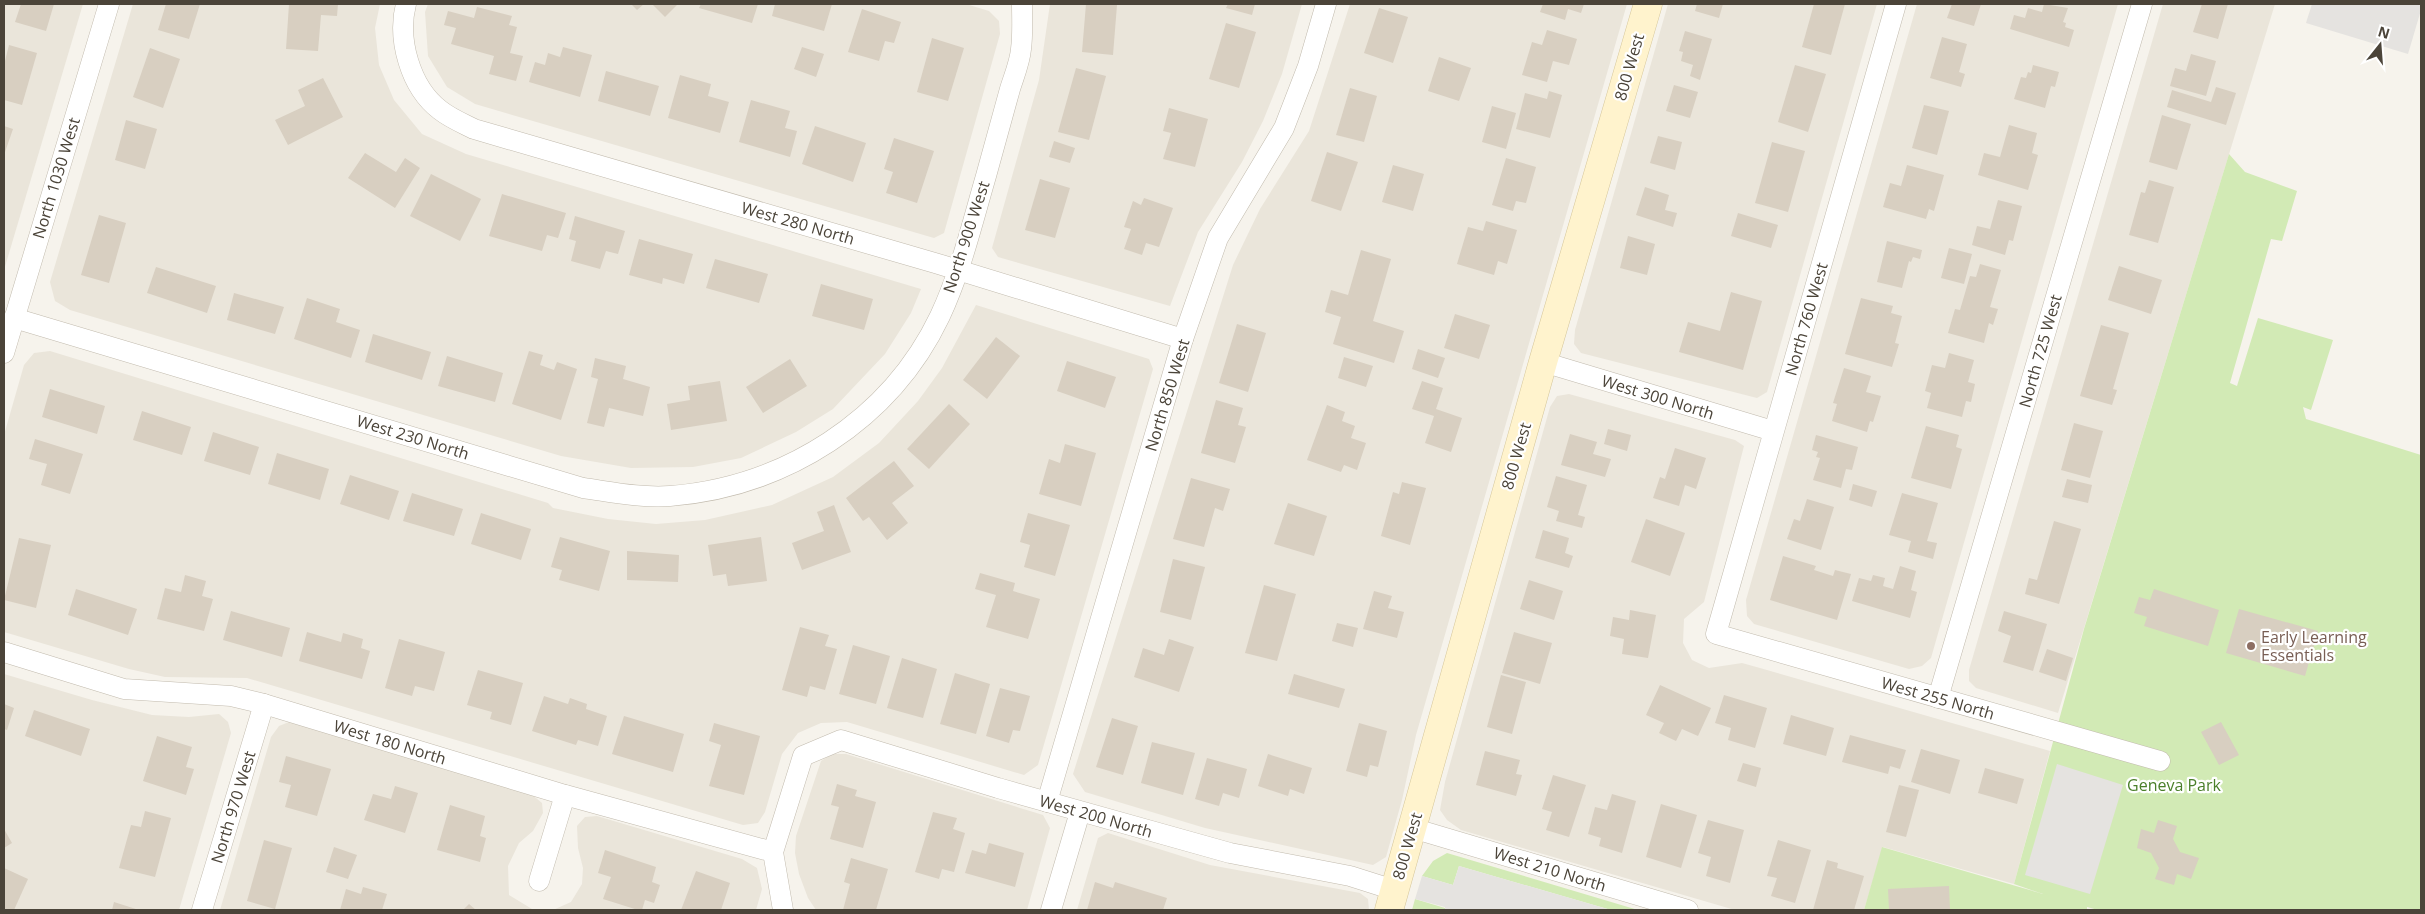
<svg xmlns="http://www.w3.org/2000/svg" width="2425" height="914" font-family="'Open Sans',sans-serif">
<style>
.residential{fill:#eae5da}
.green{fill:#d2eab5}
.parking{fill:#e5e3e0}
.building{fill:#d8cfc1}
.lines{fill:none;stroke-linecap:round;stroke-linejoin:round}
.street-casing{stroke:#c2bbae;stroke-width:21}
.secondary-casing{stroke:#d6c79b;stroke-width:29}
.street{stroke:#fff;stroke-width:20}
.secondary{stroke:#fff3cd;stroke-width:28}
.education-dot{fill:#8d6e63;stroke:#fff;stroke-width:2}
.labels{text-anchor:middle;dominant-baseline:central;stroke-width:4.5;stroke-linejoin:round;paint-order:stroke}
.street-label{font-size:16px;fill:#4b4439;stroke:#fff}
.education-label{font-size:16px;fill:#785e54;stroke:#fff;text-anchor:start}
.park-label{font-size:16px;fill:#4a7f2a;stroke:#fff}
</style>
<rect width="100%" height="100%" fill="#f6f3ec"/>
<!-- residential -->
<g class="residential">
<path d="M4 4H83L4 270Z"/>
<path d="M133 4H380L375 28 379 65 394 100 422 134 466 154 921 289 911 313 885 354 833 409 796 432 741 458 693 467 631 468 561 456 70 310 55 301 50 282Z"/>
<path d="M428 4H966L989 11 999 21 1000 34 944 233 934 238 475 104 447 87 428 56 425 12Z"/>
<path d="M1050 4H1302L1282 74 1263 121 1242 162 1198 232 1170 306 998 257 992 248 1039 80Z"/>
<path d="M1350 4H1627L1416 735 1402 800 1386 857 1373 865 1205 828 1085 792 1073 774 1233 265 1260 209 1309 131Z"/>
<path d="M1668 4H1877L1767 392 1757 398 1581 353 1574 344 1575 330Z"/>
<path d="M1917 4H2118L1931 658 1922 666 1909 669 1754 624 1747 616 1746 600Z"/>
<path d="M2163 4H2275L2058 713 1976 688 1969 681V670Z"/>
<path d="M976 305 1149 359 1153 369 1038 765 1024 775 847 722 821 723 798 733 782 754 765 812 758 823 743 825 247 678 165 677 129 669 4 632V435L24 365 34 353 50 351 548 503 553 508 608 519 656 524 705 520 772 505 833 477 879 443 918 401 942 368Z"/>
<path d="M1569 394 1735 440 1744 446 1704 602 1684 619 1683 643 1692 660 1709 668 1742 663 1760 668 2050 751 2014 884 1883 847 1864 910H1735L1461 830 1447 820 1440 810 1445 782 1550 407 1557 396Z"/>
<path d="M4 674 92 700 152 715 189 717 219 714 228 722 231 733 179 910H4Z"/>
<path d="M289 722 530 793 542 803 543 813 533 831 519 843 508 866 509 895 532 909 549 910H220L271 737 279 726Z"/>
<path d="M832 754H846L1043 815 1050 828 1027 910H816L808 898 799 874 795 853 796 836 821 761Z"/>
<path d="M597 816 742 859 757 868 762 889 756 910H553L571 902 582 884 583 868 578 848 577 826 585 817Z"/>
<path d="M1108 833 1210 865 1360 893 1368 899 1369 910H1077L1098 838Z"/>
</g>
<!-- green -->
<g class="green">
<path d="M2229 154 2245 172 2297 191 2282 241 2271 239 2230 383 2237 386 2258 318 2333 340 2311 410 2303 407 2306 419 2421 455V910H2098L2087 907V910H1864L1882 847 2043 894 2014 884 2084 629Z"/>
<path d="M1447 853 1638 910H1611L1459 866 1453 885 1422 876 1433 861Z"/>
<path d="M1415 899 1445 908V910H1412Z"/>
</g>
<!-- parking -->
<g class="parking">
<path d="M2312 4H2421V10L2408 54 2306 23Z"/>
<path d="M2057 764 2123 785 2090 894 2025 875Z"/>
<path d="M1459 866 1611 910H1445V907L1415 899 1422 876 1453 885Z"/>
</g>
<!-- building -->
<g class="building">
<path d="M21 4H54L46 31 15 22Z"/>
<path d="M166 4H200L189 39 158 30Z"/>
<path d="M289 4H338L337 16 321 15 318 51 286 49Z"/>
<path d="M631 4H644L637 10Z"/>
<path d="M652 4H678L665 17Z"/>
<path d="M701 4H758L752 23 699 8Z"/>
<path d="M775 4H832L824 31 772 16Z"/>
<path d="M1086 4 1117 5 1113 55 1082 52Z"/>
<path d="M1228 4H1255L1252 15 1226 8Z"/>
<path d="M1543 4H1584L1581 13 1568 9 1565 20 1540 12Z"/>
<path d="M1697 4H1723L1719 18 1695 11Z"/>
<path d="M1814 4H1845L1831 55 1802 47Z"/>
<path d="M1952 4H1981L1974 26 1947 18Z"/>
<path d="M2044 4 2068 8 2063 22 2066 23 2065 27 2074 30 2069 47 2010 29 2014 15 2025 18 2028 8 2042 12Z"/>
<path d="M2202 4H2228L2218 39 2193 32Z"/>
<path d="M477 7 512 16 509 25 517 27 510 53 523 56 516 81 489 74 494 56 451 44 456 28 444 25 448 11 474 18Z"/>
<path d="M1379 8 1408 17 1393 63 1364 53Z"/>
<path d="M862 9 901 22 894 43 885 41 879 61 848 52Z"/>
<path d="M1226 23 1256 32 1239 88 1209 79Z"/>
<path d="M1547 30 1577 39 1569 65 1553 61 1547 82 1522 75 1532 42 1542 45Z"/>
<path d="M1685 31 1712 39 1700 80 1690 76 1693 65 1681 61 1683 52 1679 51Z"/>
<path d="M1942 37 1967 44 1959 72 1965 74 1961 87 1930 78Z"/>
<path d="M932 38 964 48 948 101 917 92Z"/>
<path d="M9 45 37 53 22 105 4 100V65Z"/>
<path d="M563 47 592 55 580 97 529 82 535 62 545 65 548 53 560 57Z"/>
<path d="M802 47 824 54 816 77 794 69Z"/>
<path d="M150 48 180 59 163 108 133 97Z"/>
<path d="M2191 54 2216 61 2206 96 2170 86 2175 68 2186 71Z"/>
<path d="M1439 57 1471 68 1459 101 1428 91Z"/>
<path d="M1795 65 1826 74 1808 132 1778 122Z"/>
<path d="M2033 65 2059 72 2055 87 2051 86 2045 108 2014 99 2021 77 2026 78 2028 72 2031 73Z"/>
<path d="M1076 68 1106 76 1089 140 1058 132Z"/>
<path d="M606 71 659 86 650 116 598 101Z"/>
<path d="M680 75 711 84 708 96 729 102 720 133 668 118Z"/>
<path d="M323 78 343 117 288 145 275 120 305 106 298 90Z"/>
<path d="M1674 85 1698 92 1690 118 1666 111Z"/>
<path d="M2216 87 2236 93 2226 125 2167 107 2172 90 2211 102Z"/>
<path d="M1350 88 1377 96 1364 142 1336 135Z"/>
<path d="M1549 91 1562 95 1550 138 1516 129 1525 93 1547 99Z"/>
<path d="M751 100 790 111 785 128 797 131 790 157 739 142Z"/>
<path d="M1924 105 1949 111 1937 155 1912 148Z"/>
<path d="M1492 106 1516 113 1506 149 1482 142Z"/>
<path d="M1169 108 1208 119 1195 167 1163 159 1171 133 1163 131Z"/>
<path d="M2162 115 2191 124 2177 170 2149 162Z"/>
<path d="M126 120 157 129 145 169 115 160Z"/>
<path d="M2009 125 2037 133 2032 153 2038 155 2028 190 1978 175 1984 153 2000 157Z"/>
<path d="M4 126 13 129 4 155Z"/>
<path d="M815 126 866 143 853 182 802 164Z"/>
<path d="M1658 136 1682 142 1675 170 1650 163Z"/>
<path d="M894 138 934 151 917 203 886 193 893 172 884 169Z"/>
<path d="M1054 141 1075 148 1070 163 1049 157Z"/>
<path d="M1772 142 1805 151 1788 212 1755 203Z"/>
<path d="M1327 152 1358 162 1341 211 1311 201Z"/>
<path d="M365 153 396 172 405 158 420 168 395 208 348 178Z"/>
<path d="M1506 158 1536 167 1526 203 1516 201 1513 211 1492 205Z"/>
<path d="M1393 165 1424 174 1413 211 1382 202Z"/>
<path d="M1907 165 1944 175 1934 211 1929 209 1926 219 1883 207 1890 183 1901 186Z"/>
<path d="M431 174 481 199 460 241 410 216Z"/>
<path d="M1040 179 1070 188 1055 238 1025 230Z"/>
<path d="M2149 180 2174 187 2158 243 2129 235 2141 192 2145 193Z"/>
<path d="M1645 187 1669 195 1665 210 1677 213 1673 227 1636 215Z"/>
<path d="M502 194 566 213 558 238 547 235 542 251 489 236Z"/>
<path d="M1144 198 1173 208 1159 247 1146 243 1142 255 1124 249 1131 229 1124 227 1133 201 1141 205Z"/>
<path d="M1998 200 2022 206 2013 241 2009 240 2005 255 1972 245 1977 226 1990 229Z"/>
<path d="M1738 213 1778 225 1771 248 1731 236Z"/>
<path d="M99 215 126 223 109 283 81 275Z"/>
<path d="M575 216 625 231 618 254 606 251 600 269 571 261 576 241 569 239Z"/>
<path d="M1486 221 1517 230 1507 264 1498 261 1494 275 1457 264 1468 227 1483 231Z"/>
<path d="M1628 236 1655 244 1647 275 1620 268Z"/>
<path d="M639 239 693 254 684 284 663 278 662 284 629 275Z"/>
<path d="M1887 241 1922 250 1920 259 1913 257 1911 262 1909 261 1902 288 1877 282Z"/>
<path d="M1949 248 1972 254 1964 284 1941 278Z"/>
<path d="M1361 250 1391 259 1373 321 1404 331 1394 363 1333 344 1341 317 1325 312 1331 290 1348 295Z"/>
<path d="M715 259 768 274 759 303 706 288Z"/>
<path d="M1980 264 2001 270 1990 307 1998 309 1993 325 1989 323 1984 343 1948 333 1955 309 1960 310 1970 276 1976 277Z"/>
<path d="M2119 266 2162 280 2151 314 2108 300Z"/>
<path d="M156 267 216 286 207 313 147 293Z"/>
<path d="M821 284 873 299 864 330 812 316Z"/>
<path d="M1731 292 1762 301 1743 370 1679 352 1688 322 1720 331Z"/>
<path d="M234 293 284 307 275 334 227 320Z"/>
<path d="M307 298 340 309 336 322 360 330 351 358 294 339Z"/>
<path d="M1861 298 1893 306 1891 313 1902 316 1895 343 1899 344 1892 367 1845 354Z"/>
<path d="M1455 314 1490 325 1479 359 1444 348Z"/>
<path d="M1237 324 1266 333 1248 392 1219 383Z"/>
<path d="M2101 325 2129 333 2113 389 2117 390 2112 405 2080 396Z"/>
<path d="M373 334 431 352 422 380 365 362Z"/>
<path d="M996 337 1020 356 987 399 963 380Z"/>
<path d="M1418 349 1445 358 1438 378 1412 369Z"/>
<path d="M529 351 543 355 540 365 554 370 557 362 577 369 561 420 512 404Z"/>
<path d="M1949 353 1974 360 1968 382 1975 384 1971 402 1966 401 1962 417 1927 408 1931 393 1925 391 1932 365 1945 368Z"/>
<path d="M447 356 503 373 495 402 438 386Z"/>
<path d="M1344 357 1373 366 1366 387 1338 378Z"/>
<path d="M595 358 626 366 623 379 650 387 643 416 609 408 604 427 587 423 598 379 591 377Z"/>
<path d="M790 359 807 386 763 413 746 387Z"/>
<path d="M1067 361 1116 377 1105 408 1057 391Z"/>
<path d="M1844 368 1871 376 1866 392 1881 396 1873 422 1870 421 1867 432 1832 421 1837 404 1833 403Z"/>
<path d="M720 381 727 421 671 430 667 404 690 400 688 386Z"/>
<path d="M1422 381 1443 388 1436 409 1462 418 1451 452 1425 443 1434 416 1412 409Z"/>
<path d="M50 389 105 406 97 434 42 417Z"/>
<path d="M1216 400 1243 408 1238 425 1246 427 1235 463 1201 453Z"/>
<path d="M949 404 970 424 929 469 907 449Z"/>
<path d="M1327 405 1345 412 1342 421 1355 426 1351 438 1366 443 1357 470 1344 465 1341 472 1307 460Z"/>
<path d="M142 411 191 427 182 455 133 440Z"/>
<path d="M2074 423 2103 431 2090 478 2061 470Z"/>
<path d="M1926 426 1959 435 1956 447 1962 449 1951 489 1911 478Z"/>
<path d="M1608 429 1631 435 1627 451 1604 444Z"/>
<path d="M213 432 259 447 250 475 204 461Z"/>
<path d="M1570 434 1597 442 1593 454 1611 459 1605 477 1561 465Z"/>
<path d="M1816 435 1858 447 1852 470 1846 469 1841 488 1813 480 1820 458 1816 457 1818 452 1812 450Z"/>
<path d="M35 439 83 454 70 494 41 485 47 464 29 459Z"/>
<path d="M1065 444 1096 453 1081 506 1039 494 1049 459 1060 463Z"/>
<path d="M1675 448 1706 458 1696 489 1685 485 1679 506 1653 498 1660 477 1665 479Z"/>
<path d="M277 453 329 469 320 500 268 484Z"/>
<path d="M894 461 914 486 892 503 908 523 887 540 869 517 863 521 846 498Z"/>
<path d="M350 475 399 491 389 520 340 504Z"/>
<path d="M1556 476 1587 485 1578 515 1585 517 1582 528 1556 521 1559 511 1547 507Z"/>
<path d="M1191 478 1230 489 1223 511 1215 508 1204 547 1173 539Z"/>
<path d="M2067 479 2092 485 2088 503 2062 497Z"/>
<path d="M1402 482 1426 488 1410 545 1381 536 1393 492 1399 494Z"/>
<path d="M1853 484 1877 491 1872 507 1849 500Z"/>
<path d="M412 493 463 509 454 536 403 521Z"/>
<path d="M1902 493 1938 503 1927 541 1937 543 1933 559 1908 552 1911 541 1889 535Z"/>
<path d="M1807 499 1834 507 1821 550 1787 539 1794 519 1800 521Z"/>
<path d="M1288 503 1327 516 1314 556 1274 544Z"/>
<path d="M834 505 851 552 802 570 792 543 824 531 817 512Z"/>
<path d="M481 513 531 529 521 560 471 544Z"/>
<path d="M1028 513 1070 525 1055 576 1024 567 1030 545 1020 542Z"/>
<path d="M1646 519 1685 533 1670 576 1631 562Z"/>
<path d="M2054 521 2081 529 2059 604 2025 594 2029 578 2037 580Z"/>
<path d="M1543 530 1569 538 1565 553 1573 556 1569 568 1535 558Z"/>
<path d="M560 537 610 551 599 591 559 580 562 570 551 567Z"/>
<path d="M761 537 767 581 728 586 726 574 713 576 708 545Z"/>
<path d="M19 538 51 545 36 608 4 600Z"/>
<path d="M627 551 679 555 678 582 627 580Z"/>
<path d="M1783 556 1816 566 1814 570 1833 576 1835 570 1851 574 1837 620 1770 600Z"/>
<path d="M1173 559 1205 567 1191 620 1160 612Z"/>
<path d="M1900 566 1916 571 1911 590 1917 592 1910 618 1852 601 1859 578 1871 581 1873 575 1885 578 1883 586 1893 589Z"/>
<path d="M980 573 1015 583 1013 591 1040 599 1028 639 986 627 996 595 975 589Z"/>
<path d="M185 575 206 581 202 596 213 599 204 631 157 619 165 588 181 592Z"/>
<path d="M1529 580 1563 591 1554 620 1520 609Z"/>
<path d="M1264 585 1296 594 1277 661 1245 653Z"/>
<path d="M76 589 137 609 128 635 68 615Z"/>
<path d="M2154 589 2219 610 2208 646 2144 626 2147 617 2134 613 2139 597 2150 600Z"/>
<path d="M1374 591 1392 596 1388 608 1404 612 1397 638 1363 629Z"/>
<path d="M2239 609 2318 631 2305 676 2226 653Z"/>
<path d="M1630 610 1656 615 1648 658 1622 654 1624 639 1610 636 1613 617 1629 620Z"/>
<path d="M231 611 290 628 282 657 223 640Z"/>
<path d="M2004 611 2047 624 2033 671 2003 662 2011 636 1998 631Z"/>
<path d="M1337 623 1358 628 1353 647 1332 641Z"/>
<path d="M800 627 829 635 825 646 837 649 825 690 810 686 807 697 782 690Z"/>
<path d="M307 632 341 642 343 633 363 639 361 648 370 651 362 679 299 661Z"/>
<path d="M1514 632 1552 643 1540 684 1502 673Z"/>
<path d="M399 639 445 652 434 691 415 686 412 696 385 688Z"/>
<path d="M1169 639 1194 647 1179 692 1134 677 1143 648 1164 655Z"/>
<path d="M853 645 890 656 876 704 839 694Z"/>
<path d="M2047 649 2073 658 2066 681 2039 672Z"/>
<path d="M902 658 937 669 923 718 887 708Z"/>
<path d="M478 670 523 683 511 725 490 719 492 712 467 705Z"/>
<path d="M955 673 990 684 976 734 940 724Z"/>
<path d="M1294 674 1345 689 1339 708 1288 694Z"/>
<path d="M1501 675 1526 682 1512 734 1487 727Z"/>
<path d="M1660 685 1711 708 1698 736 1682 729 1676 741 1659 733 1664 723 1646 715Z"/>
<path d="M1000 688 1030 696 1020 731 1013 730 1009 743 986 736Z"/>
<path d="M1724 695 1767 708 1755 748 1728 740 1731 728 1715 723Z"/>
<path d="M544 696 568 704 570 698 587 704 586 709 607 716 598 746 578 740 576 745 532 731Z"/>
<path d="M4 704 14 708 7 730 4 729Z"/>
<path d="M34 710 90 729 81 756 25 736Z"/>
<path d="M1791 715 1834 728 1826 756 1783 744Z"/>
<path d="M624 716 684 734 673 772 612 754Z"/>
<path d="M1112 718 1138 726 1123 775 1096 767Z"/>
<path d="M2221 722 2239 755 2219 765 2201 732Z"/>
<path d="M714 723 760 736 744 795 709 786 721 745 709 741Z"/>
<path d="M1359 723 1387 731 1378 767 1370 765 1367 777 1346 771Z"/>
<path d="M1850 735 1906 750 1900 769 1890 766 1888 774 1842 762Z"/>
<path d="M157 736 192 747 186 767 194 769 186 795 143 781Z"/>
<path d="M1152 742 1195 753 1183 795 1141 783Z"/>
<path d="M1921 749 1960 760 1950 794 1911 782Z"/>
<path d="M1485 751 1520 760 1516 774 1522 775 1516 796 1476 785Z"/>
<path d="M1268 754 1312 768 1304 794 1290 789 1288 796 1258 786Z"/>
<path d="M286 756 331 769 317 816 285 807 291 785 279 782Z"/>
<path d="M1207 758 1247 769 1239 798 1223 793 1219 806 1195 799Z"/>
<path d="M1743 763 1761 768 1756 787 1737 781Z"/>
<path d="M1985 768 2024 779 2017 804 1978 793Z"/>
<path d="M1553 775 1586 785 1569 837 1546 830 1552 812 1542 809Z"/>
<path d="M837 784 857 790 855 796 876 802 863 848 830 839 839 807 831 805Z"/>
<path d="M1899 785 1919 790 1906 837 1886 832Z"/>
<path d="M395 786 418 793 405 833 364 820 373 794 391 799Z"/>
<path d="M1612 794 1636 801 1622 853 1599 846 1601 838 1588 834 1595 807 1607 810Z"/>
<path d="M1661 804 1697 815 1681 868 1646 857Z"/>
<path d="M450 805 485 816 480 836 486 838 480 862 437 850Z"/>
<path d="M145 811 171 818 155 877 119 868 131 825 141 827Z"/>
<path d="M933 812 957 818 953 829 965 833 954 872 942 869 939 879 915 872Z"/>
<path d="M1708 820 1744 830 1730 883 1706 876 1711 857 1698 853Z"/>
<path d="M2158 820 2177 826 2173 839 2180 852 2199 858 2191 879 2177 874 2174 885 2155 879 2159 868 2151 853 2137 848 2141 829 2154 833Z"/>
<path d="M4 829 12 843 4 848Z"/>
<path d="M264 840 292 848 275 909 247 901Z"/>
<path d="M1778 840 1811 850 1795 903 1771 896 1777 878 1767 876Z"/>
<path d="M989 843 1024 853 1015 887 965 873 972 850 986 854Z"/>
<path d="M334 847 357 855 348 879 326 872Z"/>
<path d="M605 850 656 867 652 882 660 885 654 903 645 900 642 910H638L603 899 611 877 598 873Z"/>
<path d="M851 858 888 869 876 910H843L850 884 844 882Z"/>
<path d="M1827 860 1838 863 1837 868 1864 876 1854 910H1813Z"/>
<path d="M4 868 28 879 14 910H4Z"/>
<path d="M696 871 730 883 721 910H681Z"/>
<path d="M1095 882 1113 888 1115 882 1167 898 1163 910H1087Z"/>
<path d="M1949 886 1950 910H1889L1888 889Z"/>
<path d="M363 887 387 894 382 910H340L346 889 361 894Z"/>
<path d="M114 902 139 910H112Z"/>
<path d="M469 904 476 910H463Z"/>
</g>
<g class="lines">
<!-- street casing -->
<g class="street-casing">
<g id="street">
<path d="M406 4C397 39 410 87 440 110 450 118 462 123 474 129L935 263 1183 339"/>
<path d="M1896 4 1716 634 2160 761"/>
<path d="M14 318 583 488C612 492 641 498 670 496 784 487 890 421 940 316 961 271 972 224 986 176 994 147 1002 118 1010 89 1014 76 1020 62 1021 49 1023 34 1022 19 1022 4"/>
<path d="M4 353 109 4"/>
<path d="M1543 362 1773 431"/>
<path d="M4 652 124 689 231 696 264 704 565 795 773 852"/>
<path d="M1938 698 2142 4"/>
<path d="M1047 802 1183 339 1218 238 1284 128 1308 66 1326 4"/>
<path d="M1412 828 1688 910"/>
<path d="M539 881 565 795"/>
<path d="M202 910 264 704"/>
<path d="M783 910 773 852 803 756 841 740 998 788 1230 853 1350 876 1394 890"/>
<path d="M1051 910 1080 812"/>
</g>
</g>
<!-- secondary casing -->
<g class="secondary-casing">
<path id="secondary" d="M1389 910 1543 362 1648 4"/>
</g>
<!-- street -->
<use href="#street" class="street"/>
<!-- secondary -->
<use href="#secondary" class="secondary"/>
</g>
<!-- markers -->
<circle class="education-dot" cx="2251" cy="646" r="5"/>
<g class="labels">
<!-- street labels -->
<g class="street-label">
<text transform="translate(1629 67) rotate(-74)">800 West</text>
<text transform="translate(56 178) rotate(-73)">North 1030 West</text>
<text transform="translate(798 223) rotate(16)">West 280 North</text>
<text transform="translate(966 237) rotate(-72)">North 900 West</text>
<text transform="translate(1806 319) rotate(-74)">North 760 West</text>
<text transform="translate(2040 351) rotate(-74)">North 725 West</text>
<text transform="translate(1167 395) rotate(-73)">North 850 West</text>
<text transform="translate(1658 397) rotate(17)">West 300 North</text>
<text transform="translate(413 437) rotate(17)">West 230 North</text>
<text transform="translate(1516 456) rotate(-74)">800 West</text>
<text transform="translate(1938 698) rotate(16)">West 255 North</text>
<text transform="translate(390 742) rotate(17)">West 180 North</text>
<text transform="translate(233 807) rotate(-73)">North 970 West</text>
<text transform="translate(1096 816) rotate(16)">West 200 North</text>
<text transform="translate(1407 846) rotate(-74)">800 West</text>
<text transform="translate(1550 869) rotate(17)">West 210 North</text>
</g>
<!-- education labels -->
<g class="education-label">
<text x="2261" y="637">Early Learning<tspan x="2261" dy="18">Essentials</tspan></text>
</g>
<!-- park labels -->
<g class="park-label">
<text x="2174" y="785">Geneva Park</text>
</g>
</g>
<!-- border -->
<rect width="2425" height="914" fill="none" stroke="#4b4439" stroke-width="10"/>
<!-- north arrow -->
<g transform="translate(2380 45) rotate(17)" stroke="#ffffff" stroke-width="4" paint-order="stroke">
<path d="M0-4L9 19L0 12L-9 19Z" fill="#4b4439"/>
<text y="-8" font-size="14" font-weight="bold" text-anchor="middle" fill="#4b4439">N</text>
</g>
</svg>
